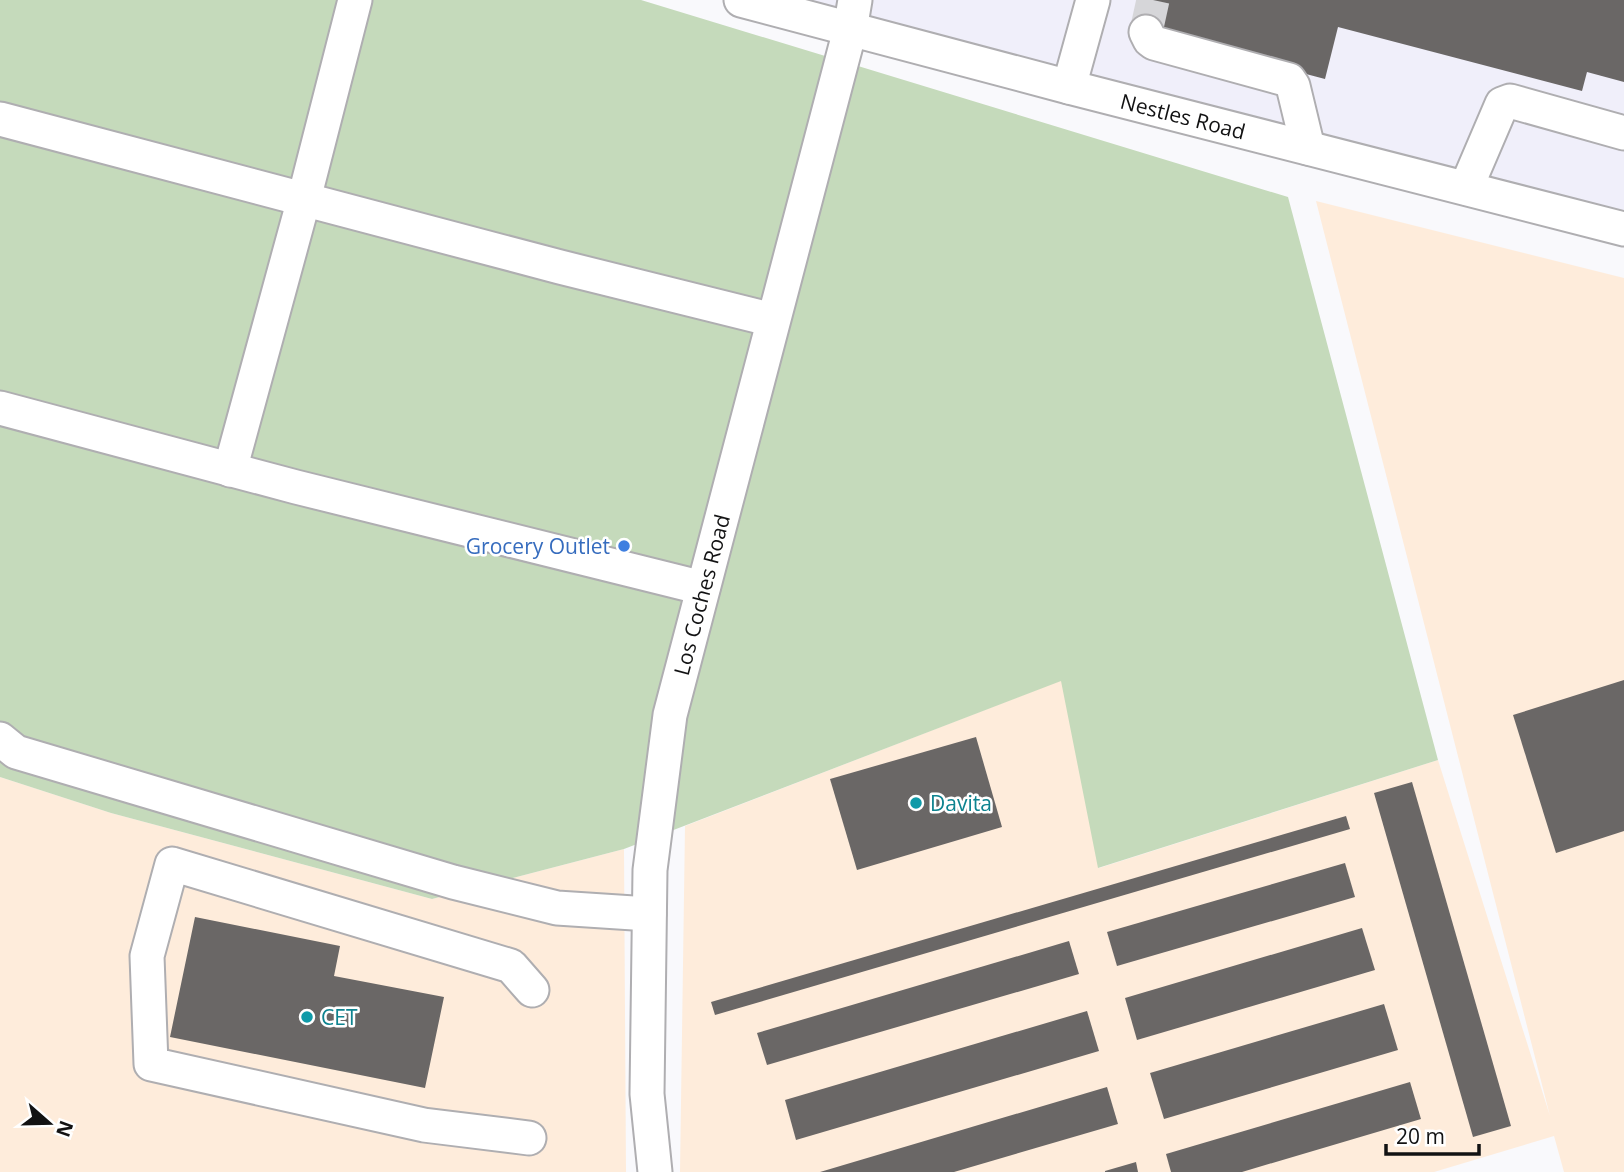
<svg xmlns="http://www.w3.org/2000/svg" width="1624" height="1172" font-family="'Open Sans',sans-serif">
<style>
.built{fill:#f0effa}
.industrial{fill:#feecdb}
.green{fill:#c5dabb}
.building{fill:#6a6766}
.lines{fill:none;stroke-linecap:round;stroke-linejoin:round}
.minor-tunnel{stroke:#d6d6d9;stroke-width:33;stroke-dasharray:33 17;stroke-linecap:butt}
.minor-casing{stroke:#afaeb1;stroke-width:37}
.minor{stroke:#fff;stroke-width:33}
.shop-dot{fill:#3f7fe0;stroke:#fff;stroke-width:2.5}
.culture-dot{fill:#0f9aa8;stroke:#fff;stroke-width:2.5}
.labels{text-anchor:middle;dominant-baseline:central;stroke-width:5;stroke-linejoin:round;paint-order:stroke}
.street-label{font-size:21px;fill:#121213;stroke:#fff}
.shop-label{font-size:21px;fill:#366cbe;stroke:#fff;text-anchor:end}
.culture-label{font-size:21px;fill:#0d838f;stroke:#fff;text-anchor:start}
</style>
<rect width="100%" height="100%" fill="#f9f9fc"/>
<!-- built -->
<path class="built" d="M741 0H1624V229Z"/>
<!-- industrial -->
<g class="industrial">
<path d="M1316 201 1624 278V1172H1564L1554 1136 1434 1172H680L685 826 1062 680 1099 868 1438 760 1550 1116Z"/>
<path d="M0 777 111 813 432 899 624 849 626 1172H0Z"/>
</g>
<!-- green -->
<path class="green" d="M0 0H641L1288 197 1438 760 1098 868 1061 681 624 849 432 899 111 813 0 777Z"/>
<!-- building -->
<g class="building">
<path d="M1139 0H1624V82L1587 72 1582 91 1338 27 1325 79 1132 28Z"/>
<path d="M1624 680V831L1556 853 1513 715Z"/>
<path d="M976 737 1002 827 857 870 830 779Z"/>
<path d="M1412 782 1511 1126 1473 1137 1374 793Z"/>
<path d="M1346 816 1350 829 715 1015 711 1002Z"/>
<path d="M1345 863 1355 897 1117 966 1107 932Z"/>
<path d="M195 917 340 946 334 976 444 997 425 1088 170 1037Z"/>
<path d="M1362 928 1375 970 1137 1040 1125 998Z"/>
<path d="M1069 941 1079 974 767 1065 757 1033Z"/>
<path d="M1384 1004 1398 1050 1164 1119 1150 1073Z"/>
<path d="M1087 1011 1099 1051 796 1140 785 1100Z"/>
<path d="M1410 1082 1421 1119 1242 1172H1171L1166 1154Z"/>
<path d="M1107 1087 1118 1124 954 1172H820Z"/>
<path d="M1136 1162 1138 1172H1105V1171Z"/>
</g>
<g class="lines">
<!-- minor-tunnel -->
<path class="minor-tunnel" d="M1146 32 1153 0"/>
<!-- minor casing -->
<g class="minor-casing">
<g id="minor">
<path id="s1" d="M741 0 1069 87 1624 229"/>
<path d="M1146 32 1150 40 1154 43 1289 80 1293 86 1308 148"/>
<path d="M1069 87 1093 0"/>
<path d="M0 119 560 267 773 320"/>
<path d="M1466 188 1502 104 1510 101 1624 133"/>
<path d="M0 408 296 487 703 588"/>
<path d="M230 470 304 199 355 0"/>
<path d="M0 739 16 752 453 882 557 908 649 914"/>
<path d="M529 1138 424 1125 151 1064 147 956 172 864 511 966 532 990"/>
<path id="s2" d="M655 1172 647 1094 650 870 670 715 850 30 855 0"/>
</g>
</g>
<!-- minor -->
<use href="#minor" class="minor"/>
</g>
<!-- markers -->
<circle class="shop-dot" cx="624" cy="546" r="7"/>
<g class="culture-dot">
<circle cx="916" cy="803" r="7"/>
<circle cx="307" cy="1017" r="7"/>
</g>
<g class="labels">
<!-- street labels -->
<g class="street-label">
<text stroke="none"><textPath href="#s1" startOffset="457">Nestles Road</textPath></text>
<text stroke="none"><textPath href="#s2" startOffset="583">Los Coches Road</textPath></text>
</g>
<!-- shop labels -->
<g class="shop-label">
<text x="610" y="546">Grocery Outlet</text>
</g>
<!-- culture labels -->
<g class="culture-label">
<text x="930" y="803">Davita</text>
<text x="321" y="1017">CET</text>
</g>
</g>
<!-- north arrow -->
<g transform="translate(49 1123) rotate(110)" stroke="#ffffff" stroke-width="5" paint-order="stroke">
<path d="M0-5L12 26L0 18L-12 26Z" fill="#121213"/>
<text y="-10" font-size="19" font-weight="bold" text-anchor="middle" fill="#121213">N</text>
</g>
<!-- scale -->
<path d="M1386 1144v10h93v-10" fill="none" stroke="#121213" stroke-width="3.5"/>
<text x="1396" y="1144" font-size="21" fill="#121213" stroke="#ffffff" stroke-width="5" paint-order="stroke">20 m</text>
</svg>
